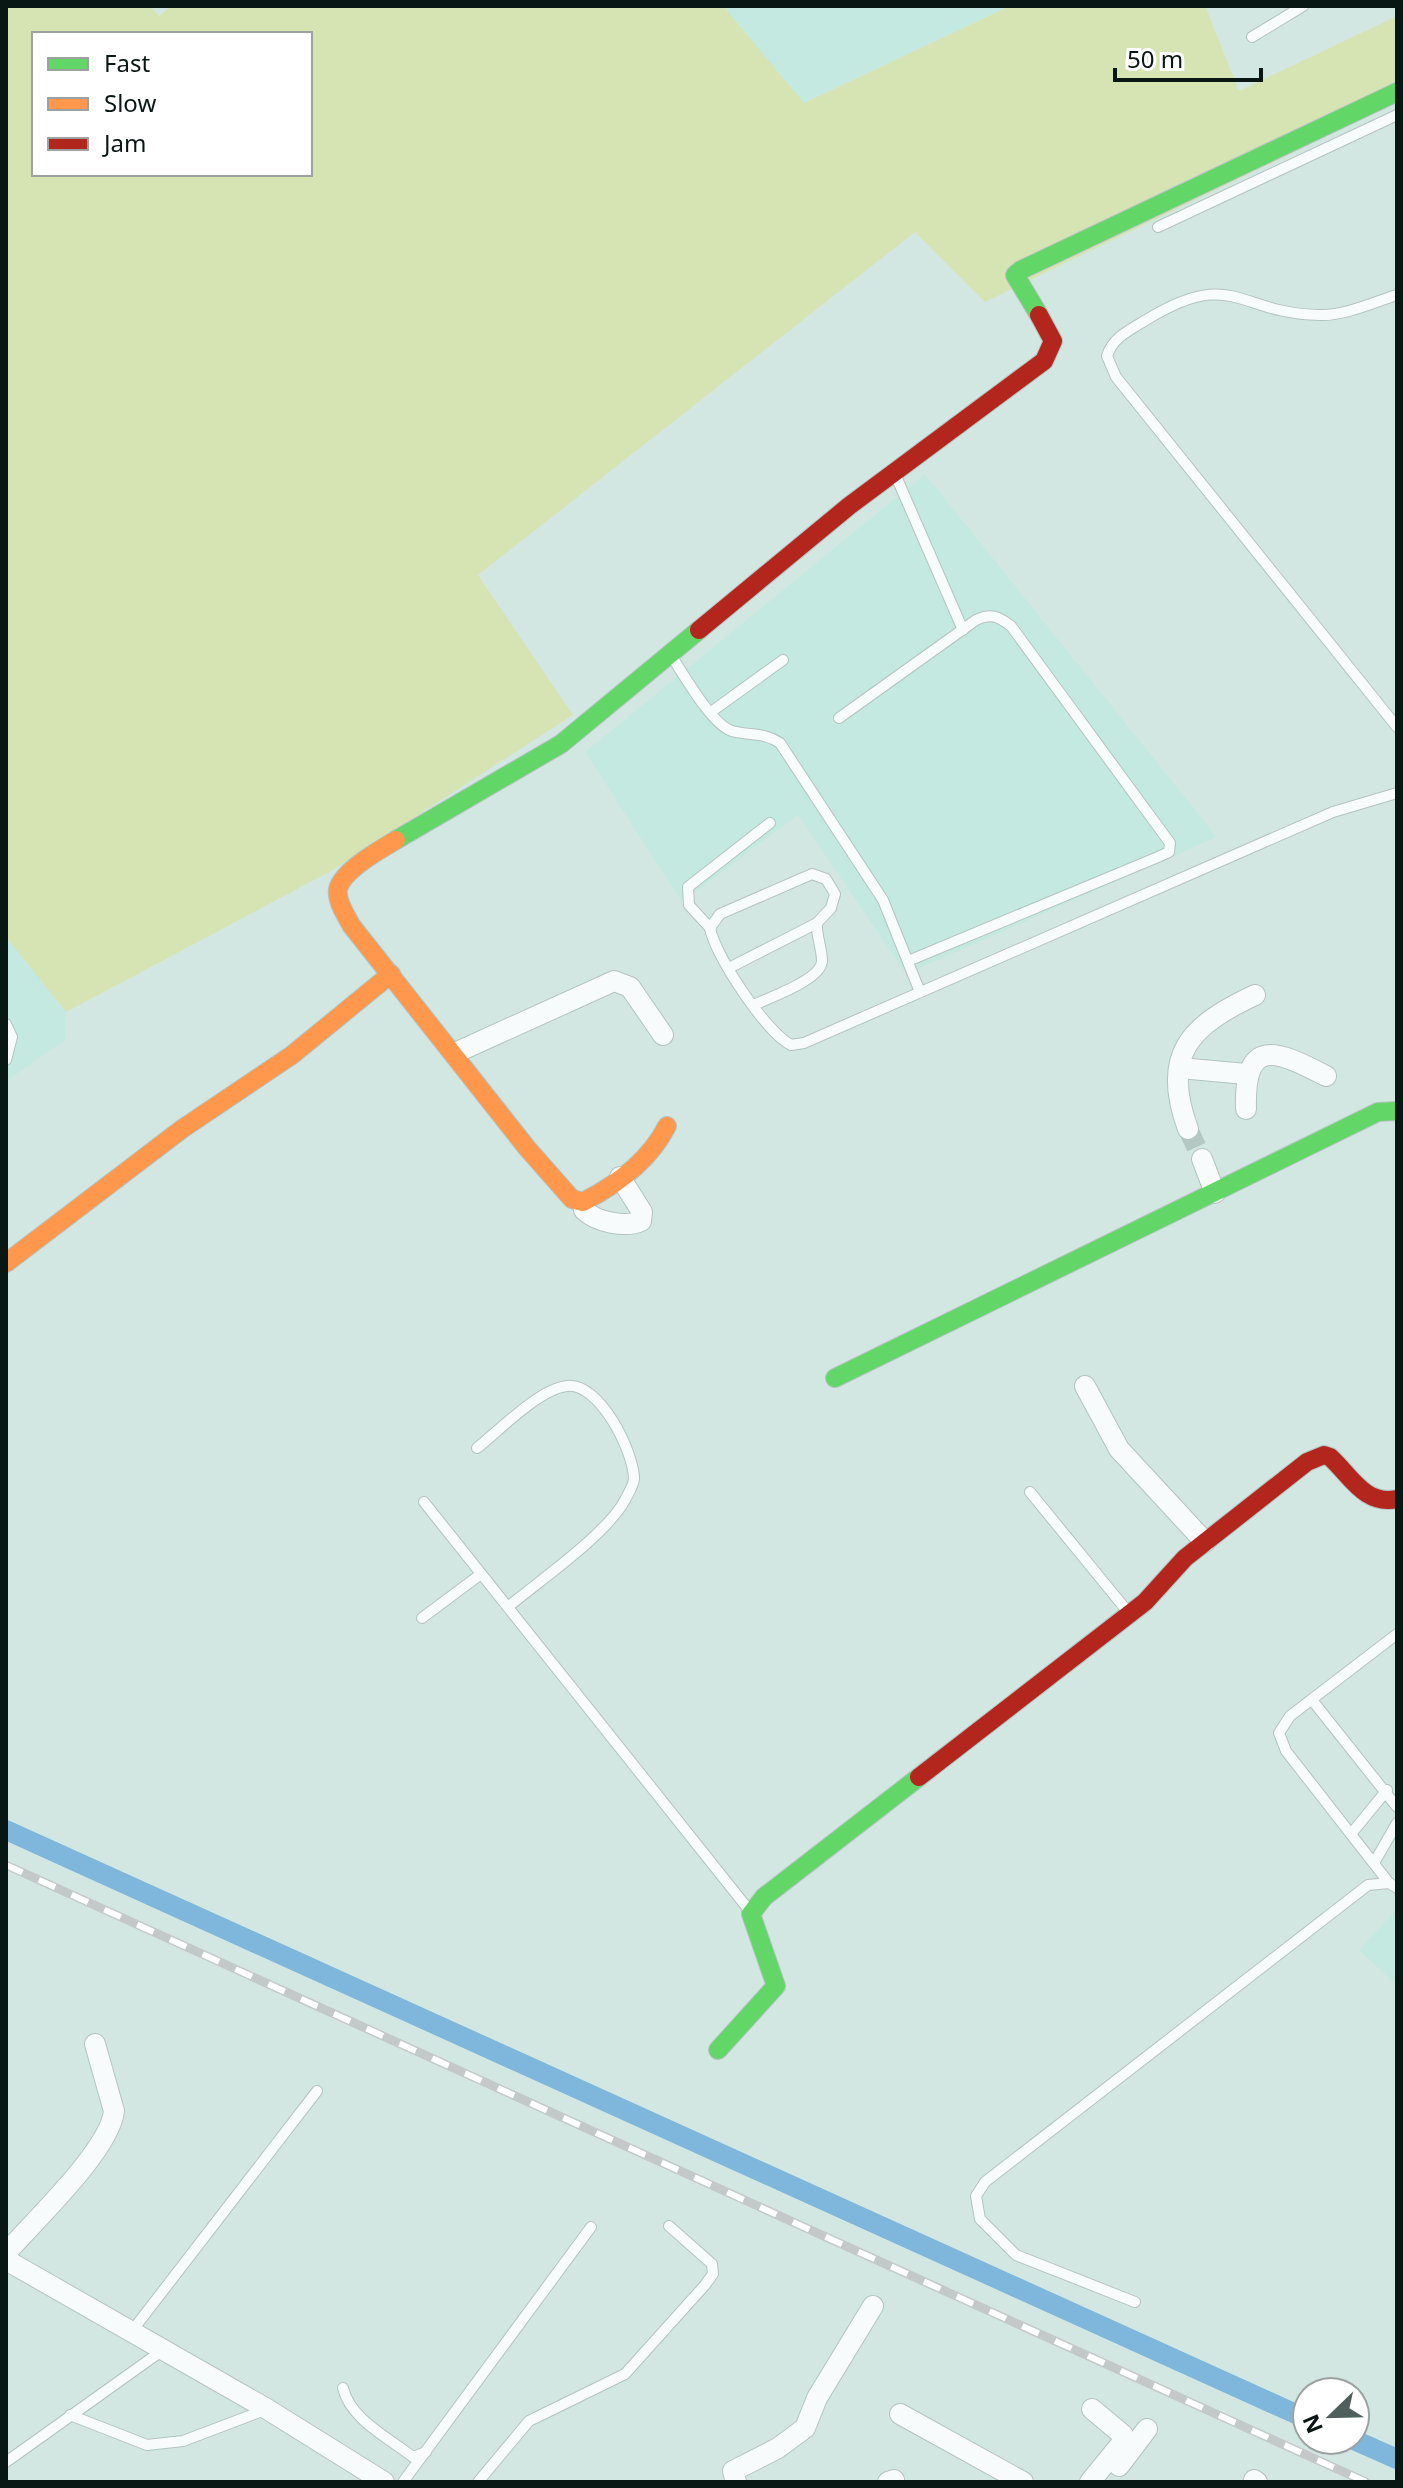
<svg xmlns="http://www.w3.org/2000/svg" width="1403" height="2488" font-family="'Noto Sans',sans-serif">
<style>
.built{fill:#c4e9e0}
.green{fill:#d6e4b4;fill-rule:evenodd}
.lines{fill:none;stroke-linecap:round;stroke-linejoin:round}
.canal{stroke:#7fb6dc;stroke-width:20}
.street-tunnel{stroke:#b4c8c3;stroke-width:20;stroke-dasharray:20 10;stroke-linecap:butt}
.lane-casing{stroke:#b3c4c0;stroke-width:12}
.street-casing{stroke:#b3c4c0;stroke-width:22}
.fast-casing{stroke:#b3c4c0;stroke-width:20}
.slow-casing{stroke:#b3c4c0;stroke-width:20}
.jam-casing{stroke:#b3c4c0;stroke-width:20}
.lane{stroke:#f8fbfb;stroke-width:10}
.street{stroke:#f8fbfb;stroke-width:20}
.fast{stroke:#63d668;stroke-width:18}
.slow{stroke:#ff974d;stroke-width:18}
.jam{stroke:#b3261e;stroke-width:18}
.rail-casing{stroke:#c3c9c8;stroke-width:9}
.rail{stroke:#fff;stroke-width:6;stroke-dasharray:18;stroke-linecap:butt}
</style>
<rect width="100%" height="100%" fill="#d2e7e2"/>
<!-- built -->
<g class="built">
<path d="M723 6H1010L803 103Z"/>
<path d="M925 474 1217 837 906 974 798 815 682 902 585 752Z"/>
<path d="M6 935 66 1012 65 1040 6 1081Z"/>
<path d="M1397 1909V1985L1359 1950Z"/>
</g>
<!-- green -->
<path class="green" d="M6 6H150L159 16 171 6H723L804 103 1010 6H1210L1206 8 1239 91 1397 16V102L985 302 915 232 478 575 573 715 331 871 66 1012 6 937ZM34 34H310V174H34Z"/>
<g class="lines">
<!-- canal -->
<g class="canal">
<path d="M6 1830 1307 2419"/>
<path d="M1354 2440 1397 2459"/>
</g>
<!-- street-tunnel -->
<path class="street-tunnel" d="M1188 1129 1202 1159"/>
<!-- lane casing -->
<g class="lane-casing">
<g id="lane">
<path d="M1252 37 1303 6"/>
<path d="M1158 227 1397 115"/>
<path d="M1397 295C1374 302 1344 316 1320 315 1237 314 1234 266 1146 320 1130 330 1113 337 1107 356L1116 377 1397 727"/>
<path d="M895 474 963 630"/>
<path d="M672 657C684 675 712 725 732 731 750 736 764 732 780 743L883 900 920 992"/>
<path d="M711 712 783 660"/>
<path d="M839 718 976 620C991 613 998 616 1011 626L1170 843 1169 852 1158 857 908 961"/>
<path d="M710 928 689 905 688 887 770 823"/>
<path d="M729 968 817 923"/>
<path d="M754 1005C770 997 821 980 822 961 822 948 816 936 817 923L831 908 835 894 826 879 812 874 720 914 710 928C715 956 766 1032 791 1045L804 1043 1333 812 1397 793"/>
<path d="M6 1024 12 1037 6 1060"/>
<path d="M477 1448C500 1430 539 1389 567 1386 599 1382 633 1450 634 1478 634 1485 628 1494 625 1500 607 1534 539 1581 508 1607"/>
<path d="M1030 1492 1128 1612"/>
<path d="M424 1502 749 1910"/>
<path d="M422 1618 481 1574"/>
<path d="M1312 1700 1397 1807"/>
<path d="M1351 1834 1387 1790"/>
<path d="M1374 1863 1397 1823"/>
<path d="M1389 1883 1286 1751 1279 1733 1290 1716 1397 1634"/>
<path d="M1135 2302 1016 2255 980 2219 976 2196 985 2182 1368 1885 1389 1883 1397 1888"/>
<path d="M132 2331 317 2091"/>
<path d="M343 2388C350 2419 389 2438 413 2457L426 2452"/>
<path d="M70 2415 147 2445 183 2441 265 2410"/>
<path d="M6 2462 163 2350"/>
<path d="M403 2482 591 2227"/>
<path d="M478 2482 529 2421 625 2374 705 2285 713 2274 712 2264 669 2226"/>
</g>
</g>
<!-- street casing -->
<g class="street-casing">
<g id="street">
<path d="M455 1053 614 981 630 987 663 1035"/>
<path d="M1180 1068 1246 1074"/>
<path d="M1246 1109C1244 1036 1276 1050 1326 1076"/>
<path d="M1188 1129C1160 1054 1191 1025 1255 995"/>
<path d="M1202 1159 1215 1193"/>
<path d="M583 1202 584 1210C596 1222 625 1228 641 1221L642 1212 620 1177"/>
<path d="M1085 1386 1119 1449 1205 1542"/>
<path d="M6 2253C33 2222 110 2150 114 2111L95 2044"/>
<path d="M6 2260 267 2409 384 2482"/>
<path d="M900 2414 1023 2482"/>
<path d="M1119 2466 1147 2429"/>
<path d="M1254 2480 1257 2482"/>
<path d="M736 2482 733 2471 778 2448 805 2428 817 2398 873 2306"/>
<path d="M888 2482 894 2480"/>
<path d="M1090 2482 1121 2444 1123 2435 1092 2409"/>
</g>
</g>
<!-- fast casing -->
<g class="fast-casing">
<g id="fast">
<path d="M1039 315 1015 275 1021 270 1397 92"/>
<path d="M396 840 561 744 699 630"/>
<path d="M835 1378 1378 1112 1397 1111"/>
<path d="M718 2050 776 1986 751 1914 764 1897 919 1777"/>
</g>
</g>
<!-- slow casing -->
<g class="slow-casing">
<g id="slow">
<path d="M396 840C380 850 343 870 338 889 336 901 346 915 351 925L527 1148 572 1199 583 1202C616 1185 650 1160 667 1126"/>
<path d="M6 1263 182 1129 292 1055 391 974"/>
</g>
</g>
<!-- jam casing -->
<g class="jam-casing">
<g id="jam">
<path d="M699 630 849 506 1044 361 1053 341 1039 315"/>
<path d="M919 1777 1145 1602 1185 1558 1307 1462 1324 1455 1330 1457C1351 1476 1365 1506 1397 1499"/>
</g>
</g>
<!-- lane -->
<use href="#lane" class="lane"/>
<!-- street -->
<use href="#street" class="street"/>
<!-- fast -->
<use href="#fast" class="fast"/>
<!-- slow -->
<use href="#slow" class="slow"/>
<!-- jam -->
<use href="#jam" class="jam"/>
<!-- rail casing -->
<g class="rail-casing">
<path id="rail" d="M6 1865 1366 2482"/>
</g>
<!-- rail -->
<use href="#rail" class="rail"/>
</g>
<!-- border -->
<rect width="1403" height="2488" fill="none" stroke="#091714" stroke-width="16"/>
<!-- legend -->
<rect x="32" y="32" width="280" height="144" fill="#ffffff" stroke="#9da2a1" stroke-width="2"/>
<rect x="48" y="58" width="40" height="12" fill="#63d668" stroke="#9da2a1" stroke-width="2"/>
<text x="104" y="72" font-size="24" fill="#091714">Fast</text>
<rect x="48" y="98" width="40" height="12" fill="#ff974d" stroke="#9da2a1" stroke-width="2"/>
<text x="104" y="112" font-size="24" fill="#091714">Slow</text>
<rect x="48" y="138" width="40" height="12" fill="#b3261e" stroke="#9da2a1" stroke-width="2"/>
<text x="104" y="152" font-size="24" fill="#091714">Jam</text>
<!-- north arrow -->
<g transform="translate(1331 2416) rotate(247)"><circle r="38" fill="#ffffff" stroke="#9da2a1" stroke-width="2"/>
<path d="M0-6L14 30L0 20L-14 30Z" fill="#4f605c"/>
<text y="-12" font-size="22" font-weight="bold" text-anchor="middle" fill="#091714">N</text>
</g>
<!-- scale -->
<path d="M1115 68v12h146v-12" fill="none" stroke="#091714" stroke-width="4"/>
<text x="1127" y="68" font-size="24" fill="#091714" stroke="#ffffff" stroke-width="6" paint-order="stroke">50 m</text>
</svg>
